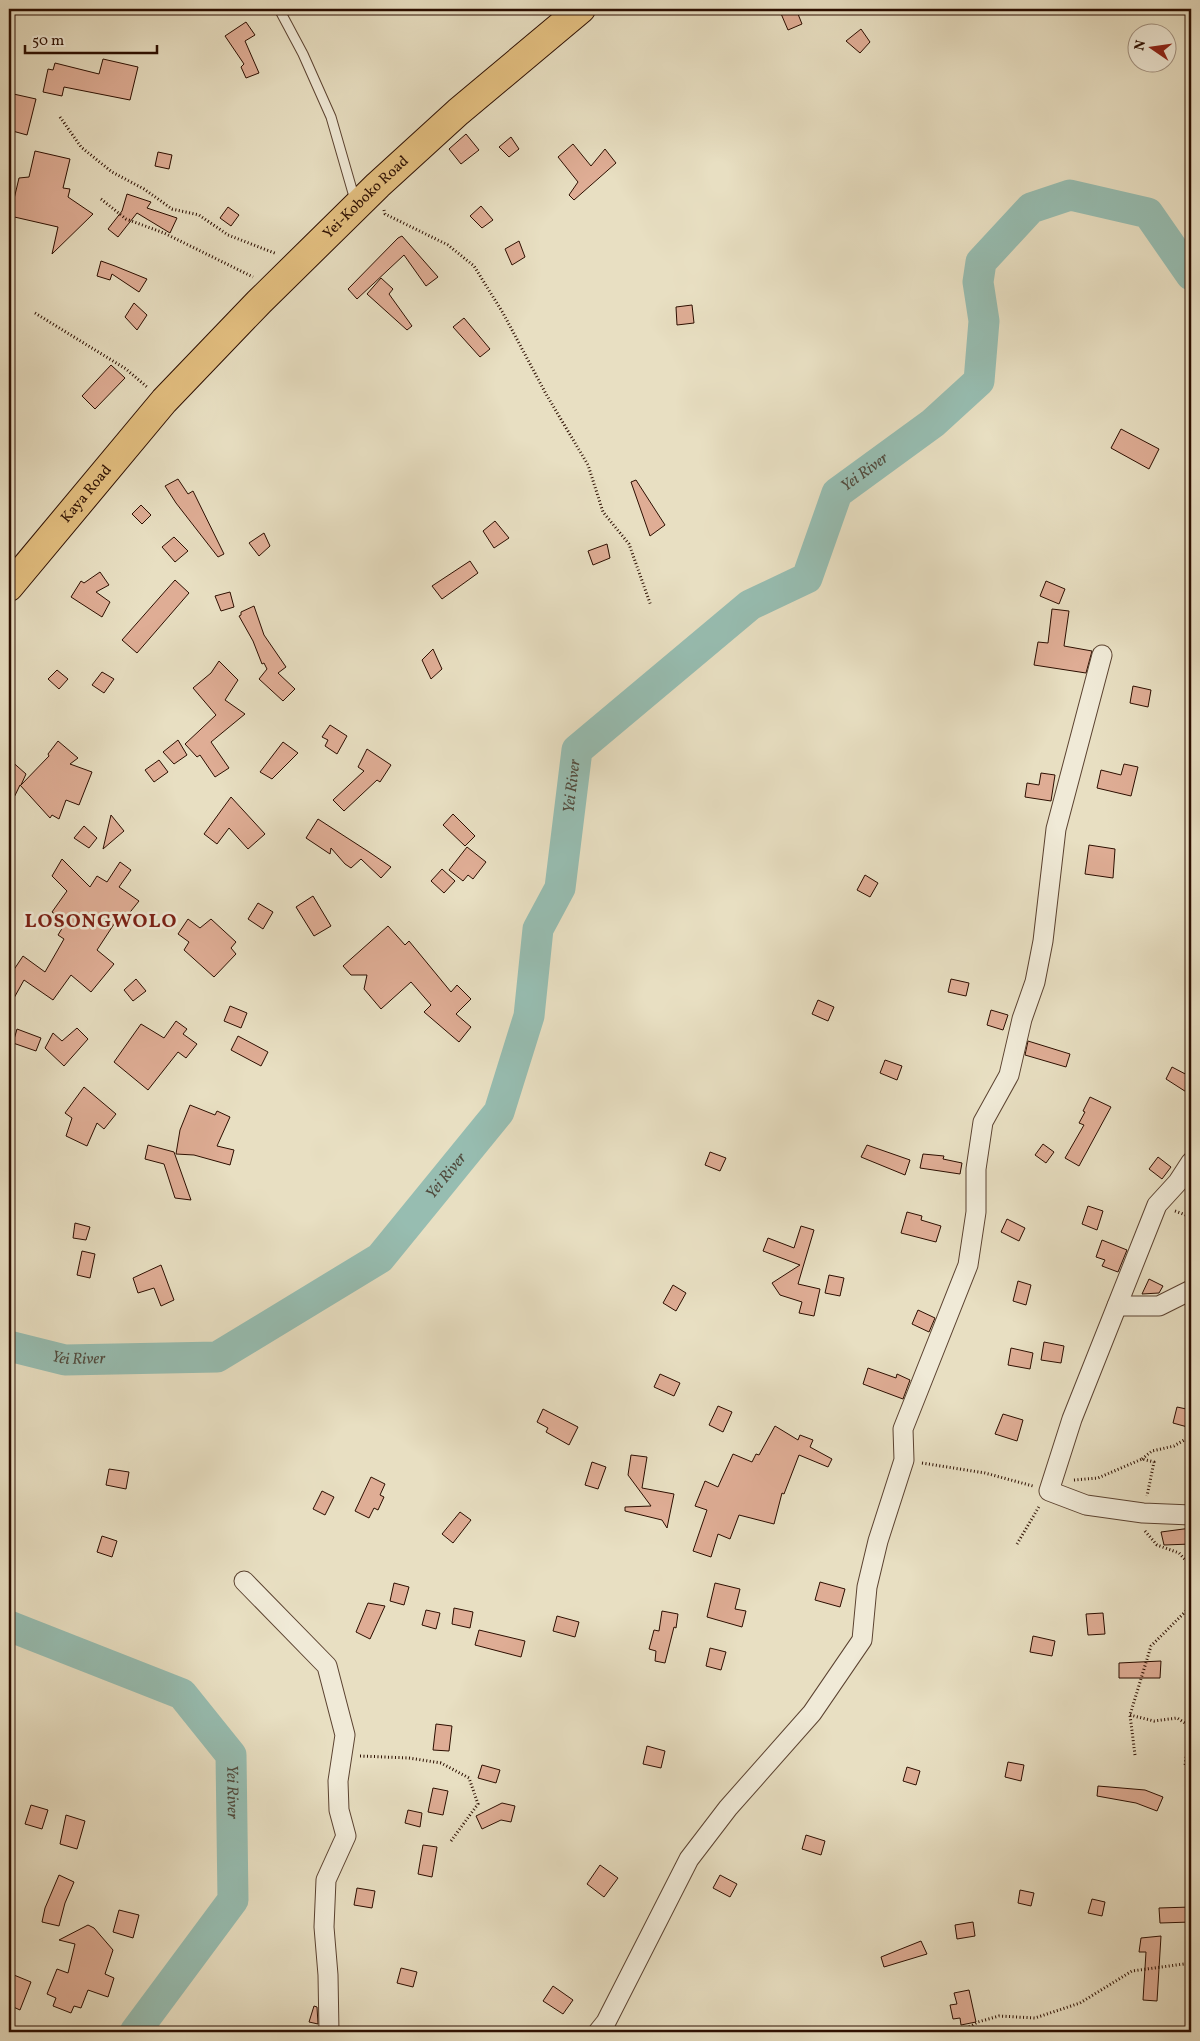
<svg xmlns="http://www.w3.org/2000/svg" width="1200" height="2041" font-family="Vollkorn,serif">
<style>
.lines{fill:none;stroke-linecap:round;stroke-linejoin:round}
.river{stroke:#97bdb1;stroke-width:31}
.building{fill:#dfad95;stroke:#2c0e00}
.service-casing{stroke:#5b4230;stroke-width:11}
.minor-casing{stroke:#5b4230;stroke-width:21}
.primary-casing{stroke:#2c0e00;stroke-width:30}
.path{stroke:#2c0e00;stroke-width:3;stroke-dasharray:1 2.5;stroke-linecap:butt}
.service{stroke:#f0ead7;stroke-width:9}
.minor{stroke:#f0ead7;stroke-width:19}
.primary{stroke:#e4c081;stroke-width:28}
.labels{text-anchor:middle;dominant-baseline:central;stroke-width:5;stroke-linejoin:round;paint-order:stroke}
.street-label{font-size:15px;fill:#2c0e00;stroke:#f0ead7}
.water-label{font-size:16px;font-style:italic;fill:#514b3e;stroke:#f0ead7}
.district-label{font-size:20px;font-weight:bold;letter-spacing:1px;fill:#7a1f14;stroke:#f0ead7}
</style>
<rect width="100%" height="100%" fill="#e8dfc2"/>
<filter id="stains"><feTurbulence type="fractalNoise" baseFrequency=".004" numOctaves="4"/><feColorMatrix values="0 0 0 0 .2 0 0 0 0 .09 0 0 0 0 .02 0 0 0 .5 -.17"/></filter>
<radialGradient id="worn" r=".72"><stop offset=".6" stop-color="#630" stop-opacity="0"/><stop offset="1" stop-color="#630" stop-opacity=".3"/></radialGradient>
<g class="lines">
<!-- river -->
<g class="river">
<path id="s1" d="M9 1346 65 1360 217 1357 380 1258 499 1112 529 1016 538 929 560 888 577 750 750 605 807 578 837 493 933 423 979 381 984 321 978 282 981 262 1031 208 1070 195 1148 213 1191 275"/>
<path id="s2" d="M9 1626 182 1694 231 1755 233 1900 135 2032"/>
</g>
</g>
<!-- building -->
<g class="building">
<path d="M779 9H796L802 24 788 30Z"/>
<path d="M246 22 255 35 245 41 259 73 246 78 241 67 244 64 225 36Z"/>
<path d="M861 29 870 42 860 53 846 41Z"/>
<path d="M103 59 138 67 130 100 64 87 62 96 43 92 48 69 53 70 55 63 99 74Z"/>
<path d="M9 93 36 99 27 135 9 130Z"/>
<path d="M466 134 479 150 461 164 449 149Z"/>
<path d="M511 137 519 149 509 157 499 147Z"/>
<path d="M573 144 591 166 605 149 616 163 574 200 569 195 578 182 558 157Z"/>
<path d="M35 151 70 159 63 188 70 189 68 197 93 214 52 254 58 227 10 216 19 178 29 177Z"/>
<path d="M158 152 172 155 169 169 155 166Z"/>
<path d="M127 194 151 202 147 208 177 218 170 233 137 213 118 237 108 229 122 211Z"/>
<path d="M481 206 493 220 482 228 470 216Z"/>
<path d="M228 207 239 215 231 226 220 218Z"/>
<path d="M402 236 438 277 426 286 404 255 357 299 348 289 398 238Z"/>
<path d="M519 241 525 257 512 265 505 249Z"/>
<path d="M101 261 115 266 147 279 139 292 112 274 110 280 97 276Z"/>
<path d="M381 278 393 289 389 294 412 326 407 330 367 294Z"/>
<path d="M134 303 147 315 137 330 125 317Z"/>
<path d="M692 305 694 323 677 325 676 307Z"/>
<path d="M464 318 490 349 480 357 453 327Z"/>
<path d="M111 365 125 378 95 409 82 396Z"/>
<path d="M1121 429 1159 449 1149 469 1111 448Z"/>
<path d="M178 479 188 494 193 491 224 554 218 557 176 503 165 486Z"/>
<path d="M636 480 665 525 650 536 631 482Z"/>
<path d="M141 505 151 515 142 524 132 514Z"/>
<path d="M495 521 509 538 494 548 483 531Z"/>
<path d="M264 533 270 546 259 556 249 543Z"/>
<path d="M174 537 188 551 175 562 162 547Z"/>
<path d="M607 544 610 558 593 565 588 551Z"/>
<path d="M470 561 478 573 442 599 432 586Z"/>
<path d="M100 572 109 585 96 592 110 602 102 617 71 597 81 581 84 583Z"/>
<path d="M175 580 189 593 137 653 122 640Z"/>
<path d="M1046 581 1065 589 1059 604 1040 596Z"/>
<path d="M230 592 234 607 221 611 215 596Z"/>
<path d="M254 606 264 635 286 667 278 673 295 689 283 701 259 679 267 669 264 663 262 664 253 641 239 616 241 615V612Z"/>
<path d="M1052 609 1069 611 1064 646 1092 651 1086 673 1034 665 1038 642 1048 643Z"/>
<path d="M433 649 442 669 431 679 422 660Z"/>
<path d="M219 661 238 680 225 700 245 714 211 742 229 768 215 777 200 755 197 757 185 744 216 715 193 688 211 673Z"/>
<path d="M57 670 68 679 59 689 48 679Z"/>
<path d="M102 672 114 679 104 693 92 685Z"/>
<path d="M1133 686 1151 690 1148 707 1130 703Z"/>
<path d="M330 725 347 736 337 754 325 746 328 740 322 737Z"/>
<path d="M178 740 187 755 174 764 163 752Z"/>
<path d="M58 741 78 758 70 764 92 772 79 805 66 800 59 819 52 815 50 818 20 785 9 808V759L26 774 21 785 49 756 48 754Z"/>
<path d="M283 742 298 753 272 779 260 772Z"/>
<path d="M367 749 391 765 380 782 377 780 344 811 333 800 364 771 358 767Z"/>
<path d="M159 760 168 772 154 782 145 770Z"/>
<path d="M1124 764 1138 767 1131 796 1097 788 1101 770 1121 775Z"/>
<path d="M1041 773 1055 775 1051 801 1025 797 1027 783 1039 785Z"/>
<path d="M231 797 265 834 248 849 229 828 217 844 204 834Z"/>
<path d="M453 814 475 836 465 846 443 825Z"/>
<path d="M111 815 124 831 103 849Z"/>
<path d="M318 819 369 852 391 867 381 878 361 859 351 868 345 864 331 848 330 854 306 838Z"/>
<path d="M84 826 97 838 89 848 74 838Z"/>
<path d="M1089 845 1115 849 1113 878 1085 874Z"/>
<path d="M467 847 486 862 473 879 468 875 463 881 449 870Z"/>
<path d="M62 859 90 887 97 876 107 882 120 862 131 870 119 887 139 901 127 916 122 912 97 950 114 964 91 992 71 975 53 1000 24 980 9 1007V977L23 956 45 972 64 939 58 935 66 922 52 912 67 891 52 876Z"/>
<path d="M442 869 455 881 444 893 431 881Z"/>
<path d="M865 875 878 883 870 897 857 890Z"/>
<path d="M313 896 331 926 314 936 296 907Z"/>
<path d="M258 903 273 912 263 929 248 919Z"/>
<path d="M188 919 200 928 211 919 236 942 231 948 236 954 214 977 184 950 189 942 178 934Z"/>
<path d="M388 926 405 945 409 941 451 992 457 985 471 999 456 1014 471 1027 459 1042 424 1012 431 1005 411 982 381 1009 364 989 367 975H351L343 966Z"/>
<path d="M136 979 146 991 133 1001 124 990Z"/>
<path d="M951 979 969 983 966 996 948 992Z"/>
<path d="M818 1000 834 1007 828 1021 812 1014Z"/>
<path d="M230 1006 247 1013 241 1028 224 1021Z"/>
<path d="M991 1010 1008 1015 1003 1030 987 1025Z"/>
<path d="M176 1021 187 1029 183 1034 197 1044 186 1058 178 1052 148 1090 114 1062 141 1024 164 1038Z"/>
<path d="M77 1028 88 1039 64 1066 45 1048 53 1033 62 1041Z"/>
<path d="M17 1029 41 1038 36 1051 13 1043Z"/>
<path d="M238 1036 268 1052 261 1066 231 1050Z"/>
<path d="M1028 1041 1070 1054 1066 1067 1025 1055Z"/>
<path d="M885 1060 902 1066 897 1080 880 1073Z"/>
<path d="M1172 1067 1191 1077V1095L1166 1079Z"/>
<path d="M84 1087 116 1114 104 1129 97 1123 87 1146 66 1136 72 1118 65 1113Z"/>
<path d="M1090 1097 1111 1107 1079 1166 1065 1158 1084 1125 1079 1123 1085 1112 1083 1111Z"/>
<path d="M190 1105 215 1115 217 1111 230 1117 217 1146 234 1150 230 1165 194 1155 176 1154 180 1130Z"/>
<path d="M1043 1144 1054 1152 1046 1163 1035 1155Z"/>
<path d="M148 1145 174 1152 191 1200 175 1198 164 1164 145 1159Z"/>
<path d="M867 1145 910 1160 905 1175 861 1157Z"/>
<path d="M710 1152 726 1158 720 1171 705 1165Z"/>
<path d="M923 1154 944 1156 943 1159 962 1163 960 1174 920 1168Z"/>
<path d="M1158 1157 1171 1167 1162 1179 1149 1169Z"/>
<path d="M1088 1206 1103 1211 1097 1230 1082 1224Z"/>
<path d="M907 1212 922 1216 921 1220 941 1226 936 1242 901 1233Z"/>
<path d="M1007 1219 1025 1228 1019 1241 1001 1232Z"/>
<path d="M75 1223 90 1227 86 1240 73 1238Z"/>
<path d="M801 1226 814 1230 798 1284 820 1289 814 1316 799 1313 802 1302 780 1295 772 1283 800 1265 763 1251 768 1238 794 1248Z"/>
<path d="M1102 1240 1127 1250 1118 1272 1102 1266 1105 1260 1096 1257Z"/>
<path d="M82 1251 95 1254 90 1278 77 1275Z"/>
<path d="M161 1265 174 1300 161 1306 154 1288 138 1293 133 1278Z"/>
<path d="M829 1275 844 1278 840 1296 825 1293Z"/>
<path d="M1149 1279 1163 1286 1159 1293 1142 1294Z"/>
<path d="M1018 1281 1031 1285 1026 1305 1013 1301Z"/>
<path d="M673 1285 686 1293 676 1311 663 1303Z"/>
<path d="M918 1310 935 1318 929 1332 912 1324Z"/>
<path d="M1044 1342 1064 1346 1061 1363 1041 1360Z"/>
<path d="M1011 1348 1033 1353 1030 1369 1008 1365Z"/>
<path d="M868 1368 896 1378 897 1374 910 1380 903 1399 863 1384Z"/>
<path d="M660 1374 680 1383 674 1396 654 1387Z"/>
<path d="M718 1406 732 1412 723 1432 709 1425Z"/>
<path d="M1177 1407 1191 1410V1428L1173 1423Z"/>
<path d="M543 1409 578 1427 569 1445 546 1432 548 1428 537 1422Z"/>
<path d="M1003 1414 1023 1420 1017 1441 995 1434Z"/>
<path d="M775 1426 798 1440 800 1435 813 1440 810 1447 832 1459 828 1467 799 1455 784 1494 782 1493 774 1524 739 1515 730 1539 718 1534 711 1557 693 1551 707 1510 695 1506 705 1481 718 1487 733 1454 752 1462 756 1454 759 1455Z"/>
<path d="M631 1455 647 1457 642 1488 674 1494 667 1528 662 1520 625 1511V1507L651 1506 628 1475Z"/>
<path d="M592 1462 606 1467 598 1489 585 1485Z"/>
<path d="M109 1469 129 1472 126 1489 106 1485Z"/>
<path d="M371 1477 385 1484 380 1495 384 1497 378 1510 374 1508 369 1518 355 1511Z"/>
<path d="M322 1491 334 1497 325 1515 313 1509Z"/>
<path d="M460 1512 471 1520 453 1543 442 1534Z"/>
<path d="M1191 1528V1544L1164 1545 1161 1532Z"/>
<path d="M102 1536 117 1541 112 1557 97 1552Z"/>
<path d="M820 1582 845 1589 840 1607 815 1600Z"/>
<path d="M394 1583 409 1587 404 1605 390 1601Z"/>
<path d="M715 1583 740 1589 735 1609 746 1611 742 1627 707 1617Z"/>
<path d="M368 1603 385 1606 370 1639 356 1632Z"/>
<path d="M454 1608 473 1612 470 1628 452 1624Z"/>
<path d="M426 1610 440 1613 436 1629 422 1625Z"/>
<path d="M662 1611 678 1614 676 1628 674 1627 665 1663 655 1661 656 1651 649 1649 654 1630 659 1631Z"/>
<path d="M1103 1613 1105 1634 1088 1635 1086 1614Z"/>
<path d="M557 1616 579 1622 575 1637 553 1631Z"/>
<path d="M479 1630 525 1641 521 1657 475 1645Z"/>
<path d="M1033 1636 1055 1641 1052 1656 1030 1652Z"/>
<path d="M710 1648 726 1652 721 1670 706 1666Z"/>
<path d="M1161 1661 1160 1678H1119V1663Z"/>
<path d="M436 1724 452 1726 449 1751 433 1750Z"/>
<path d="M647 1746 665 1751 661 1768 643 1764Z"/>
<path d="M1008 1762 1024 1765 1021 1781 1005 1777Z"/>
<path d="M482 1765 500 1770 496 1783 478 1778Z"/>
<path d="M907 1767 920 1771 916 1785 903 1781Z"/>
<path d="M1098 1786 1145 1790 1163 1797 1157 1811 1136 1803 1097 1796Z"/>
<path d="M433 1788 448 1791 443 1815 428 1812Z"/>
<path d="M502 1803 515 1806 511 1822 501 1820 482 1829 476 1816Z"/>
<path d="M31 1805 48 1810 42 1829 25 1824Z"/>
<path d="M408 1810 422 1813 420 1827 405 1823Z"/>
<path d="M66 1815 85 1821 77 1849 60 1844Z"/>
<path d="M806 1835 825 1841 821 1855 802 1849Z"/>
<path d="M423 1845 437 1847 432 1877 418 1874Z"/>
<path d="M600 1865 618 1878 604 1897 587 1884Z"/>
<path d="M59 1875 74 1882 65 1903 59 1926 42 1922 45 1908Z"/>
<path d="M720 1875 737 1884 730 1897 713 1888Z"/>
<path d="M357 1888 375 1891 372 1908 354 1905Z"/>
<path d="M1020 1890 1034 1893 1031 1906 1018 1903Z"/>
<path d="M1092 1899 1105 1902 1102 1916 1088 1913Z"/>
<path d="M1191 1907V1922L1160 1923 1159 1908Z"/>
<path d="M119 1910 139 1915 133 1938 113 1932Z"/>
<path d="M973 1922 975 1936 957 1939 955 1925Z"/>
<path d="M88 1925 94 1928 113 1950 105 1974 114 1978 108 1997 88 1990 81 2008 74 2006 71 2013 53 2006 56 1998 47 1994 57 1969 68 1973 75 1944 59 1940Z"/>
<path d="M1161 1936 1157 2001 1143 2000 1146 1952H1139L1141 1938Z"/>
<path d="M921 1941 927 1954 884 1967 881 1957Z"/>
<path d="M401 1968 417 1972 413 1987 397 1983Z"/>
<path d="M9 1973 31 1982 20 2010 9 2005Z"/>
<path d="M553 1986 573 2000 563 2014 543 2001Z"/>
<path d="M969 1990 976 2022 961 2025 960 2018 953 2019 950 2005 957 2004 954 1993Z"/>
<path d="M314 2006 317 2007 318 2024 309 2022Z"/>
</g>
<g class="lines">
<!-- service casing -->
<g class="service-casing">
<path id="service" d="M279 9 303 54 331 117 355 200"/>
</g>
<!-- minor casing -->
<g class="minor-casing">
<g id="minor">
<path d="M1191 1162 1178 1182 1157 1205 1072 1419 1049 1491 1086 1505 1143 1513 1191 1515"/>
<path d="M1117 1306H1159L1191 1290"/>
<path d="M244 1581 327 1666 345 1735 338 1781 339 1810 346 1836 326 1880 324 1927 328 1975 329 2032"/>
<path d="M598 2032 606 2022 689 1859 728 1808 812 1713 862 1640 867 1587 878 1541 904 1460 903 1429 968 1265 976 1212V1169L983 1122 1009 1075 1022 1019 1035 982 1043 941 1056 829 1102 655"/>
</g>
</g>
<!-- primary casing -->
<g class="primary-casing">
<g id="primary">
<path id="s3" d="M9 587 164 401 259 302 378 185 458 112 581 9"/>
</g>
</g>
<!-- path -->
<g class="path">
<path d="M60 117 81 147 112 172 144 189 172 209 199 215 228 235 277 254"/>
<path d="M1191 176 1188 181 1191 186"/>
<path d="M101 199 126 219 164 233 253 277"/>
<path d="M384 210 385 214 448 245 474 266 503 313 546 394 588 465 603 512 629 544 651 606"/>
<path d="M35 313 126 369 147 387"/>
<path d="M1175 1211 1191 1217"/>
<path d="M1142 1459 1152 1451 1174 1446 1191 1436"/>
<path d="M922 1463 985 1473 1033 1486"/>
<path d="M1074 1480 1098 1478 1142 1459 1154 1462 1147 1496"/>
<path d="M1145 1531 1157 1545 1179 1553 1191 1566"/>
<path d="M1017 1544 1040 1505"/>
<path d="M1130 1715 1154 1721 1177 1718 1190 1726 1185 1766"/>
<path d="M1135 1755 1130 1715 1151 1646 1190 1607 1191 1597"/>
<path d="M360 1756 409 1758 441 1763 469 1778 478 1804 451 1841"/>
<path d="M960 2032 978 2022 999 2016 1035 2018 1080 2003 1132 1971 1191 1963"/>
</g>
<!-- service -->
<use href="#service" class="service"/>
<!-- minor -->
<use href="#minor" class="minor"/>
<!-- primary -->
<use href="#primary" class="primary"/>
</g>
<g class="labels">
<!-- street labels -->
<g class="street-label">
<text stroke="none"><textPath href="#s3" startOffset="529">Yei-Koboko Road</textPath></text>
<text stroke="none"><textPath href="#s3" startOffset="121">Kaya Road</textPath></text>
</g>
<!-- water labels -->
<g class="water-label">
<text stroke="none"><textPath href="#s1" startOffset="1376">Yei River</textPath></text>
<text stroke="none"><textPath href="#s1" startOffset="926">Yei River</textPath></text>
<text stroke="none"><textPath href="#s1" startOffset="506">Yei River</textPath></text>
<text stroke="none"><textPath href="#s1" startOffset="71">Yei River</textPath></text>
<text stroke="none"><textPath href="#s2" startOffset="301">Yei River</textPath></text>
</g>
<!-- district labels -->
<g class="district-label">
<text x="101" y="922">LOSONGWOLO</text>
</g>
</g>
<!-- margin -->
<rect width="1200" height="2041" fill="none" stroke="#e8dfc2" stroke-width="30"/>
<rect x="10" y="10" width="1180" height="2021" fill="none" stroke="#2c0e00" stroke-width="2.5"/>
<rect x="15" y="15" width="1170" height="2011" fill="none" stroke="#2c0e00"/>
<!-- north arrow -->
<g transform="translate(1152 48) rotate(283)"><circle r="24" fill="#f0ead7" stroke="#a29281"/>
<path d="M0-4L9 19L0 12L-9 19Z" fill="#8f2418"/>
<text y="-8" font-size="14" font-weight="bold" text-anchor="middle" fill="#2c0e00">N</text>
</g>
<!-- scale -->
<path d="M25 45v8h132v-8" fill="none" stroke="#2c0e00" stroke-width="2.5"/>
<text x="32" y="45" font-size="15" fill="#2c0e00" stroke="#f0ead7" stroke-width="4" paint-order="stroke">50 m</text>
<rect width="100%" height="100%" filter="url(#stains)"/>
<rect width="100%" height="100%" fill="url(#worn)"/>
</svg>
